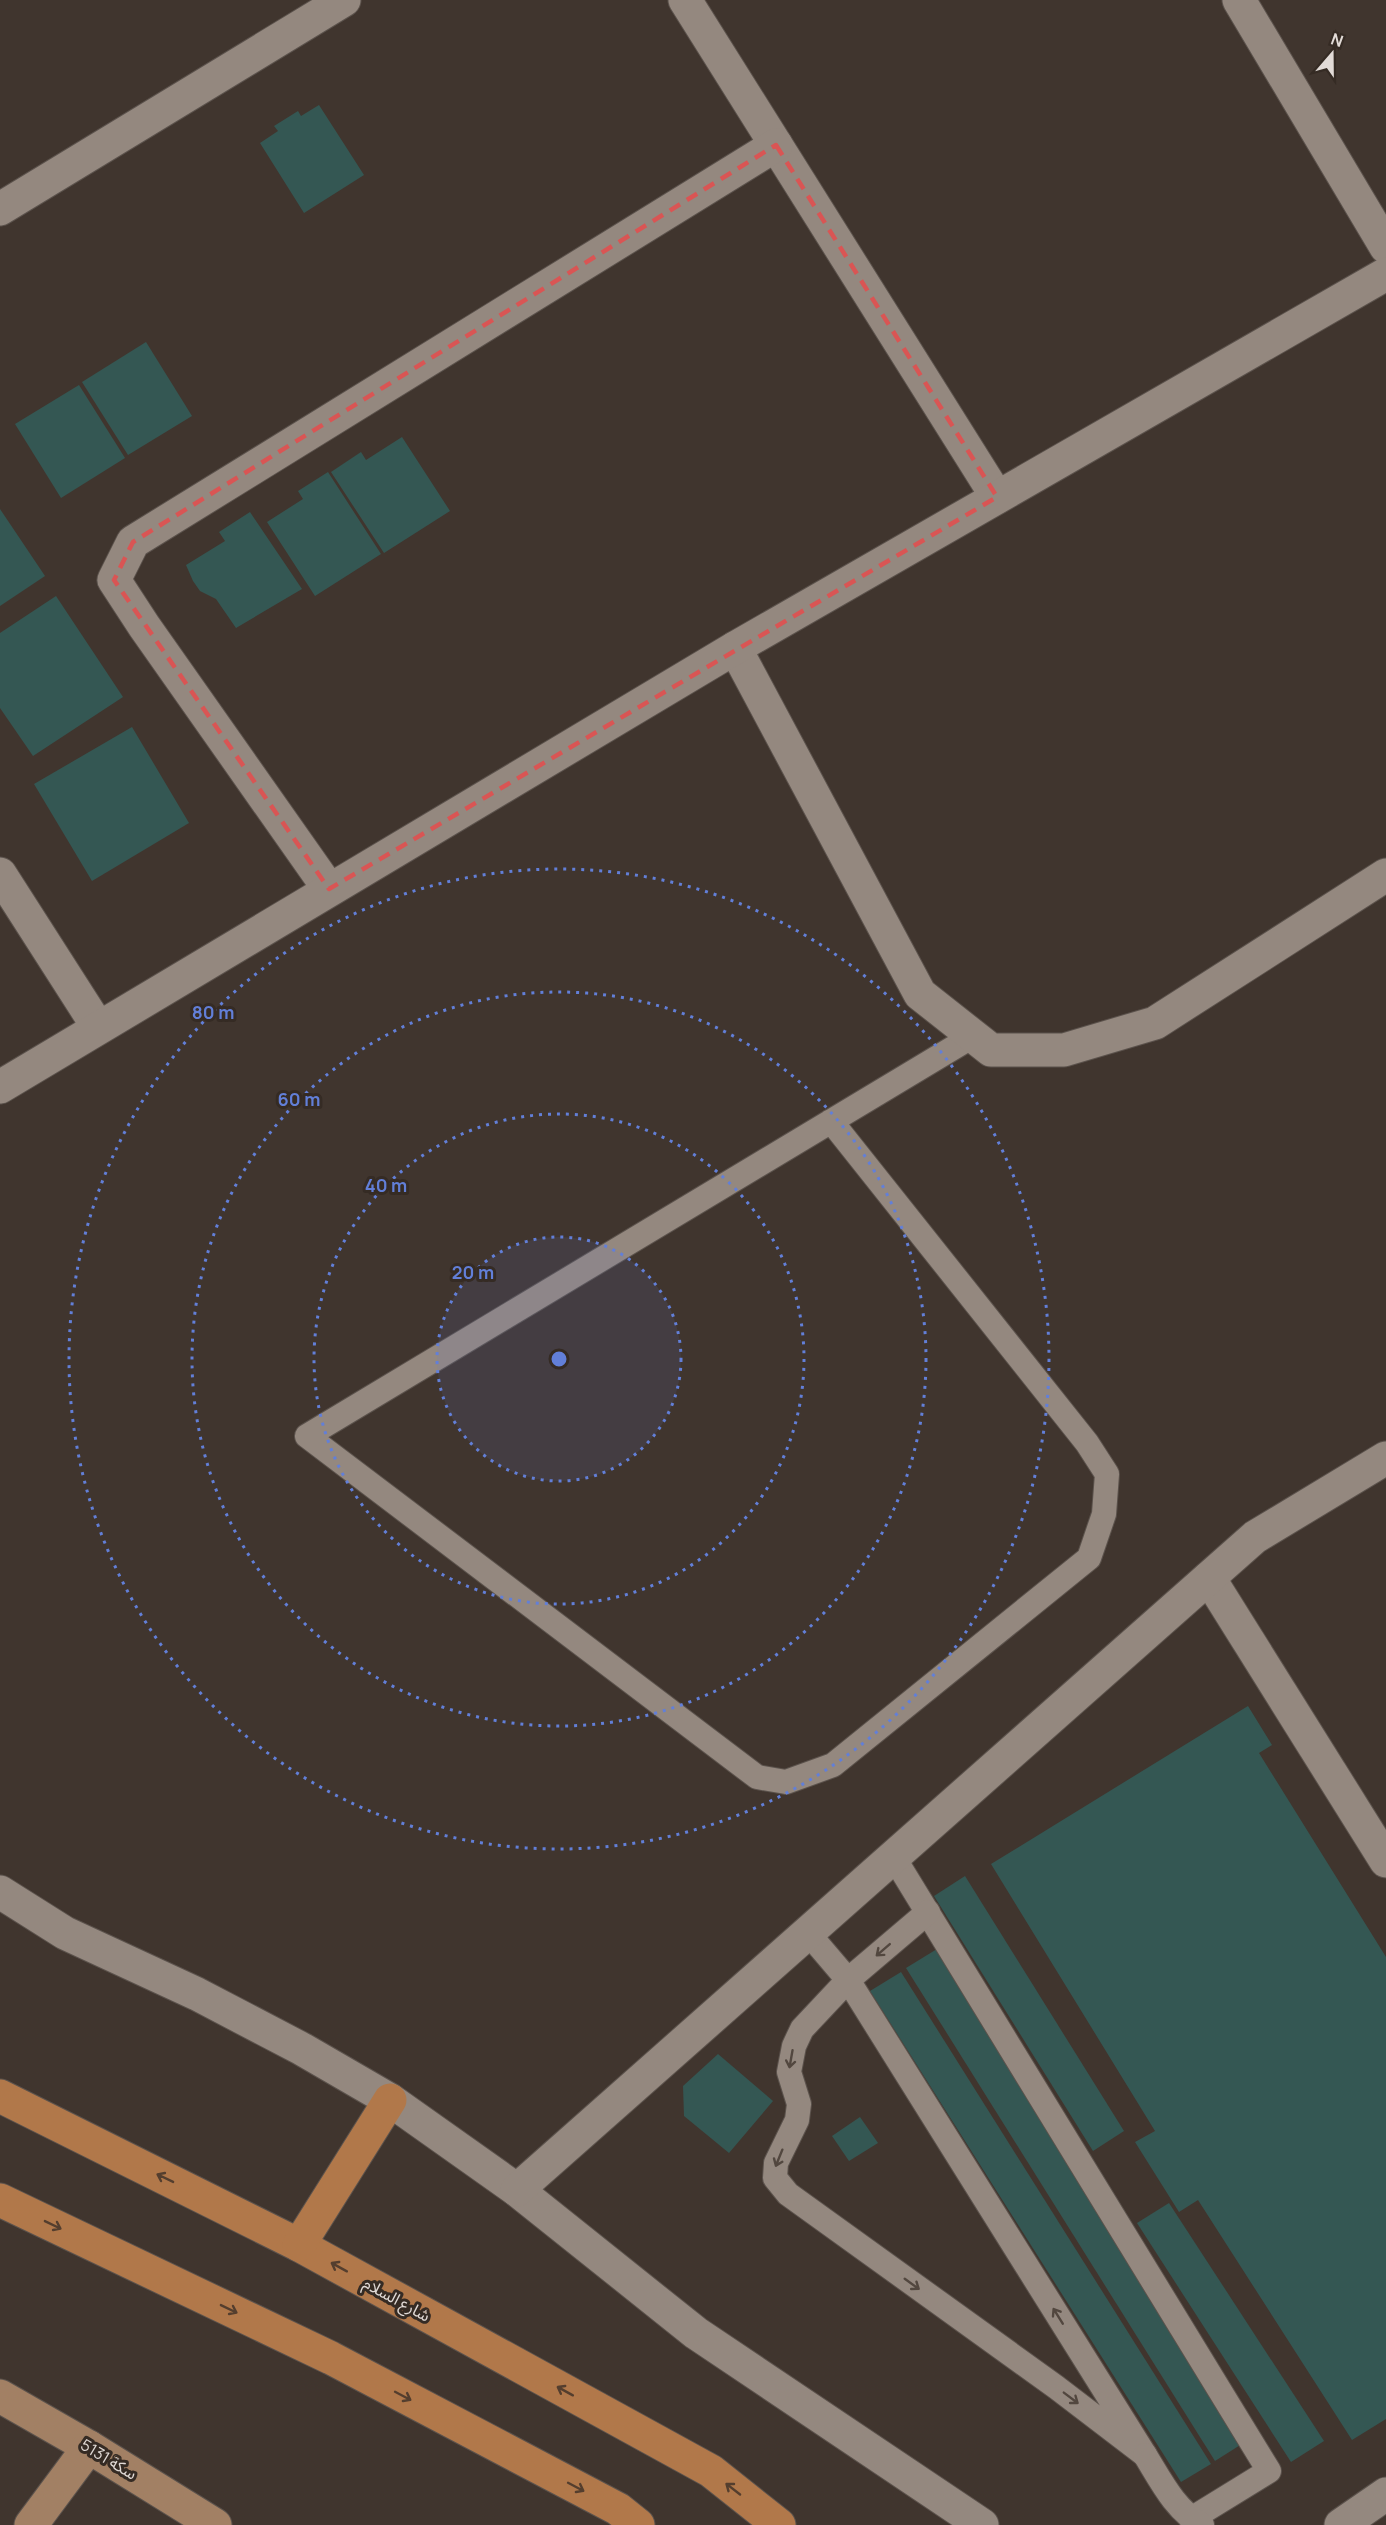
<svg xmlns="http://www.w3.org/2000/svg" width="1386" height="2525" font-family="Manrope,'Noto Sans Arabic',sans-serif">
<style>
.building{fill:#345753}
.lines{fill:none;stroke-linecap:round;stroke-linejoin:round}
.lane-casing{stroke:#5b524c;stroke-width:26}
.street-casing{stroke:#5b524c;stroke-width:35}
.secondary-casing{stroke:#5b524c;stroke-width:35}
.primary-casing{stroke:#5b524c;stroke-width:35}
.lane{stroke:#94887f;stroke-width:24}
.street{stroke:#94887f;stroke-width:33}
.secondary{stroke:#a28064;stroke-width:33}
.primary{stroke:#b1784a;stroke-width:33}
.oneway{stroke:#52473f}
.oneway2{stroke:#543e2e}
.marked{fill:none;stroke:#d95554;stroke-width:4.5;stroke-dasharray:12 8;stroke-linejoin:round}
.ring{fill:none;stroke:#627fd8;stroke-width:3;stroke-dasharray:3 6}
.labels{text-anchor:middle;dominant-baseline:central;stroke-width:6;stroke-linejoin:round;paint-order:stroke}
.street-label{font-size:16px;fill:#e2dbd7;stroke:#352b24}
.centre{fill:#627fd8;stroke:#352b24;stroke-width:3}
.ring-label{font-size:18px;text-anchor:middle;font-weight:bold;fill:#627fd8;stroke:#352b24;stroke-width:6;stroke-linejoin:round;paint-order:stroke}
</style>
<rect width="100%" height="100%" fill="#40352e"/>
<!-- building -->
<g class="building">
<path d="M319 105 364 175 304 213 260 143 278 131 274 126 298 111 301 116Z"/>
<path d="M146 342 192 416 128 455 82 382Z"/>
<path d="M79 385 125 458 61 498 15 424Z"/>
<path d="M402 437 450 511 384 553 331 472 361 452 366 460Z"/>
<path d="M328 472 381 554 315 596 267 522 303 499 298 491Z"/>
<path d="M0 509 45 576 0 606Z"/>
<path d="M250 512 302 589 236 628 216 599 200 591 193 581 186 565 225 541 219 532Z"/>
<path d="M56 596 123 697 33 756 0 708V633Z"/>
<path d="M132 727 189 823 92 881 34 784Z"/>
<path d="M1248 1706 1272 1745 1259 1753 1386 1957V2419L1352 2440 1198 2200 1179 2212 1135 2142 1155 2131 991 1864Z"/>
<path d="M965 1876 1124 2131 1093 2151 934 1896Z"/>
<path d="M937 1949 1245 2442 1215 2461 906 1968Z"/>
<path d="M901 1972 1211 2464 1181 2482 870 1991Z"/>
<path d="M718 2054 773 2101 729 2153 684 2116 683 2086Z"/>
<path d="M860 2117 878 2143 849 2161 832 2136Z"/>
<path d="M1169 2203 1324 2441 1291 2462 1137 2223Z"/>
</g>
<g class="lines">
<!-- lane casing -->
<g class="lane-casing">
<g id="lane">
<path d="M831 1121 1087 1443 1107 1474 1104 1514 1089 1558 833 1765 786 1782 757 1777 307 1436 973 1036"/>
<path d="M893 1856 1269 2471 1191 2519"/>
<path d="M808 1933 848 1980 1145 2455 1056 2387 788 2194 775 2178 776 2163 797 2120 799 2104 789 2072 794 2046 802 2029 848 1980 928 1912"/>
<path d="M1145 2455C1161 2481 1175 2510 1202 2525"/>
</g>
</g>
<!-- street casing -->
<g class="street-casing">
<g id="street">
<path d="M685 0 997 497"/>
<path d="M1239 0 1386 247"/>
<path d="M0 209 344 0"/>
<path d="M735 648 920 994 991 1050H1064L1155 1023 1386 875"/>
<path d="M0 874 98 1027"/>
<path d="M329 889 144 626 114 580 133 542 776 145"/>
<path d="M0 1087 735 648 1386 274"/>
<path d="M1209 1578 1386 1861"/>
<path d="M0 1892 65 1933 197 1994 302 2049 390 2100 517 2190 696 2333 982 2525"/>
<path d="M517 2190 1255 1537 1386 1458"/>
<path d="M1341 2525 1386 2494"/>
</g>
</g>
<!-- secondary casing -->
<g class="secondary-casing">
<g id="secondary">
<path d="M0 2396 89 2447 215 2525"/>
<path d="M31 2525 89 2447"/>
</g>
</g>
<!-- primary casing -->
<g class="primary-casing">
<g id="primary">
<path d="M0 2096 299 2245 711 2471 779 2525"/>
<path d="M0 2200 331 2358 618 2509 638 2525"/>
<path d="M299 2245 390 2100"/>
</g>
</g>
<!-- lane -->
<use href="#lane" class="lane"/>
<!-- street -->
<use href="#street" class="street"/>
<!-- secondary -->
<use href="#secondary" class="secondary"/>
<!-- primary -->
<use href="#primary" class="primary"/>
</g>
<!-- one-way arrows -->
<defs><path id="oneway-shaft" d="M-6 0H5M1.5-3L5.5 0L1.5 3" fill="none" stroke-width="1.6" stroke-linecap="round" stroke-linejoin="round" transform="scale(1.5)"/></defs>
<g class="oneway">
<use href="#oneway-shaft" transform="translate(883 1950) rotate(139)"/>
<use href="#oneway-shaft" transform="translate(791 2059) rotate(100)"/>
<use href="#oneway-shaft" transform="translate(779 2158) rotate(112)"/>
<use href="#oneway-shaft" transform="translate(912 2284) rotate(36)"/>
<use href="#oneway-shaft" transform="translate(1058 2316) rotate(-122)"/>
<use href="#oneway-shaft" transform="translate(1071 2398) rotate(37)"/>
</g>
<g class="oneway2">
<use href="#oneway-shaft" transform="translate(165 2178) rotate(-154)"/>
<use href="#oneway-shaft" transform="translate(53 2225) rotate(26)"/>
<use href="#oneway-shaft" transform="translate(339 2267) rotate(-151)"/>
<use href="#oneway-shaft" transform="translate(229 2309) rotate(26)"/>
<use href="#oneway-shaft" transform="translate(565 2391) rotate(-151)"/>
<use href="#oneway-shaft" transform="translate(403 2396) rotate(28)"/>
<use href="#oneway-shaft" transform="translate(576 2487) rotate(28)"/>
<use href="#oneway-shaft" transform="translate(733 2489) rotate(-142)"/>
</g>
<!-- marked area -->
<path class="marked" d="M776 145 997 497 329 889 114 580 133 542Z"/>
<!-- distance rings -->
<circle cx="559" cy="1359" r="122" fill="#627fd8" fill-opacity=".12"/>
<g class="ring">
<circle cx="559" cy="1359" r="122"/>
<circle cx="559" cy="1359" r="245"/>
<circle cx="559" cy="1359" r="367"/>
<circle cx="559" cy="1359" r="490"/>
</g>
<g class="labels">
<!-- street labels -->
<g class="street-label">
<text transform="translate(397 2299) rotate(29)">شارع السلام</text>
<text transform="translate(109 2459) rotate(31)">سكة 5131</text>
</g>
</g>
<circle cx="559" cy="1359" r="9" class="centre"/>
<g class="ring-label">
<text x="213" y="1019">80 m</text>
<text x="299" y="1106">60 m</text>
<text x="386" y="1192">40 m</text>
<text x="473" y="1279">20 m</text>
</g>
<!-- north arrow -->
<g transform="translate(1332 54) rotate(20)" stroke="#352b24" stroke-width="4.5" paint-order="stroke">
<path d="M0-4.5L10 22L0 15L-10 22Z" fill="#e2dbd7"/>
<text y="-9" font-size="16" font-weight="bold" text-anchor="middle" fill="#e2dbd7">N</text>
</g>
</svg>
